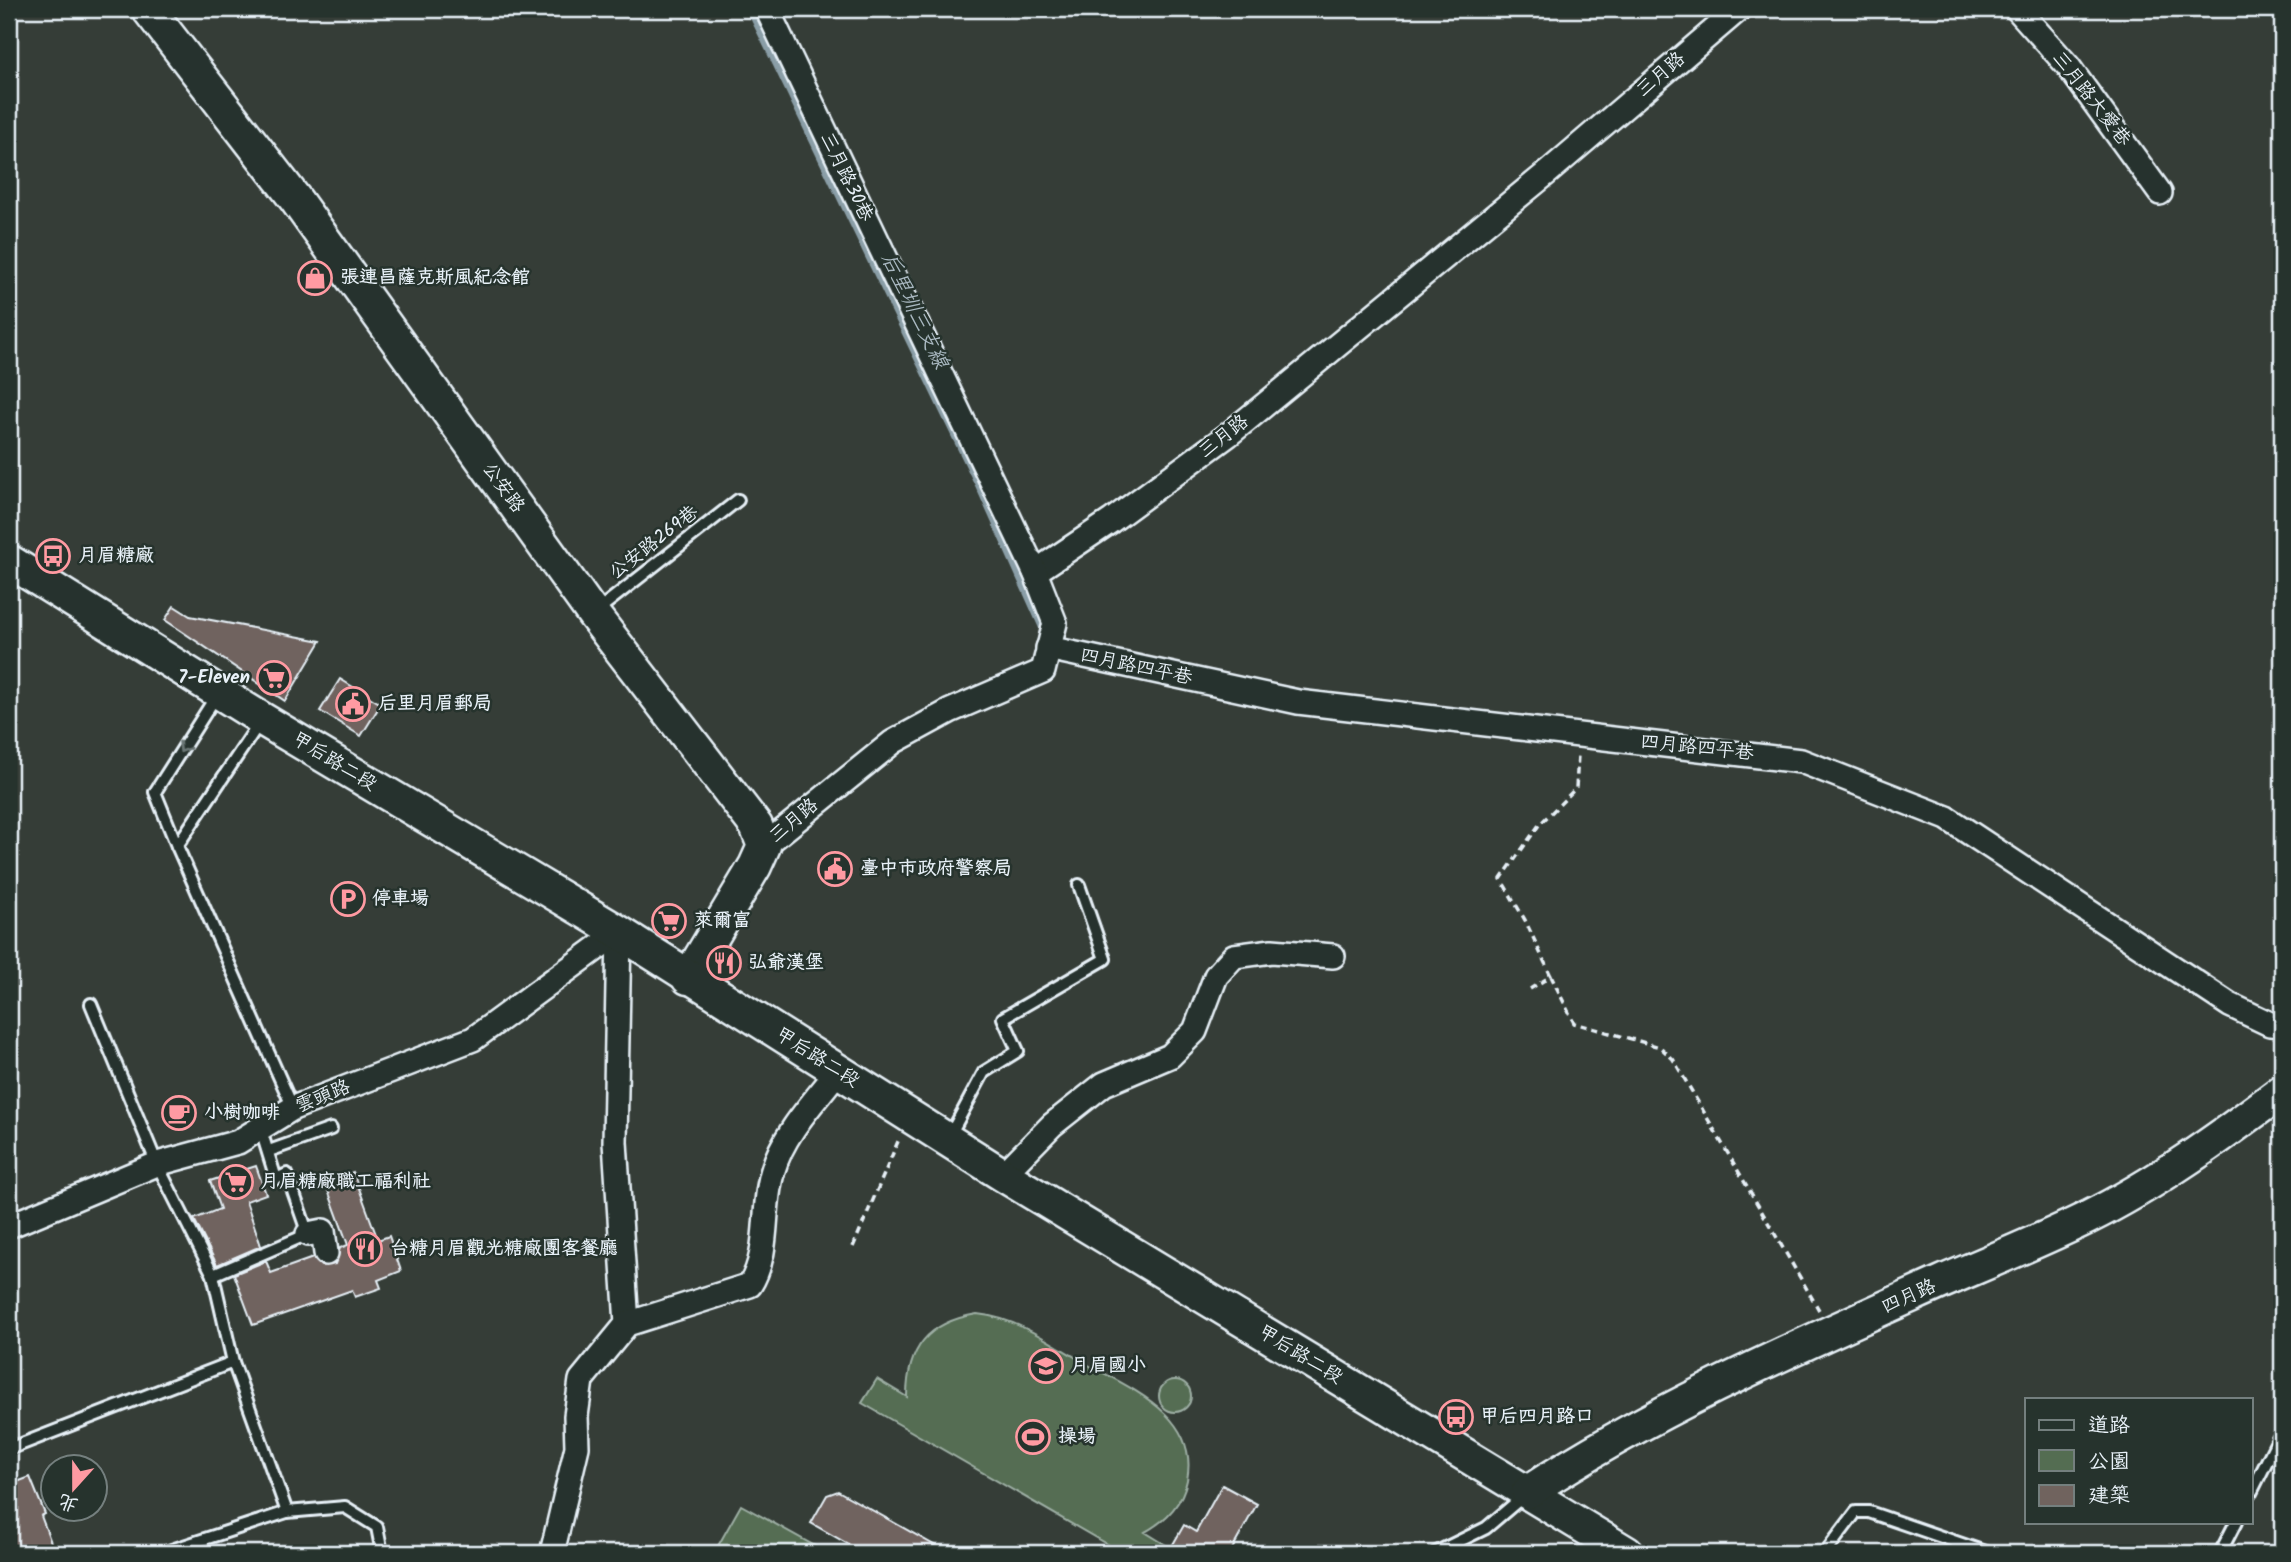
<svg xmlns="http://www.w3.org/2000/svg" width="2291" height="1562" font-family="Kalam,'LXGW WenKai TC',sans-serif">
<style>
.green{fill:#546d52;stroke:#9eafa5;stroke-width:2}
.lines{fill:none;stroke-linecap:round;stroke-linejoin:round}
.stream{stroke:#8a9ea7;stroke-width:6}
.building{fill:#70635e;stroke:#e8f1f8;stroke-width:2}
.lane-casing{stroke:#e8f1f8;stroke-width:16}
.street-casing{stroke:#e8f1f8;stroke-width:28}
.secondary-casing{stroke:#e8f1f8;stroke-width:37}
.path{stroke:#e8f1f8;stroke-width:3.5;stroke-dasharray:7 5;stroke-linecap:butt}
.lane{stroke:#26332d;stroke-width:10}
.street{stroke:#26332d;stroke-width:23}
.secondary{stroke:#26332d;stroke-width:32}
.oneway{stroke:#6a7674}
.labels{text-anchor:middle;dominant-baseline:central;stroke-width:5;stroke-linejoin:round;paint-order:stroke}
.street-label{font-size:19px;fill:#e8f1f8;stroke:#26332d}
.poi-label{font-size:19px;font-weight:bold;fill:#e8f1f8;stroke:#26332d;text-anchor:start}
.water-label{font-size:21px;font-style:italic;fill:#aab9c2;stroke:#26332d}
</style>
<rect width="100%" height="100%" fill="#353d37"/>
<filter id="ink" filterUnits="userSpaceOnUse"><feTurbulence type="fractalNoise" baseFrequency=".0143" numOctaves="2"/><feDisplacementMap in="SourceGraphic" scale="14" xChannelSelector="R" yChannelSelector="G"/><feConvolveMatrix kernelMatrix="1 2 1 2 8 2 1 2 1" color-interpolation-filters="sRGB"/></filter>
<g filter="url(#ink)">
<!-- green -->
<g class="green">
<path d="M977 1314C1017 1318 1050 1342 1083 1362 1129 1388 1200 1415 1187 1480 1182 1505 1165 1521 1145 1532L1166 1545 1161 1553H1122L862 1403 877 1379 907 1397C907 1348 928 1322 977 1314Z"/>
<circle cx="1175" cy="1396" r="16"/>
<path d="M741 1505 822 1550 821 1553H714Z"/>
</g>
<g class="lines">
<!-- stream -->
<path class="stream" d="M749 9 978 485 1043 630"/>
</g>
<!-- building -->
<g class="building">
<path d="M174 606 190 616 321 641 285 701 165 620Z"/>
<path d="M340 679 381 704 361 736 320 711Z"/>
<path d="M256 1166 266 1194 246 1201 261 1246 217 1265 194 1219 220 1209 210 1181Z"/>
<path d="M353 1172 378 1240 389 1236 401 1271 378 1280 381 1288 355 1297 352 1290 253 1325 234 1274 266 1261 271 1273 313 1258 321 1266 335 1264 340 1248 348 1245 325 1182Z"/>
<path d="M30 1477 45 1514 41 1516 55 1553H9V1485Z"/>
<path d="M1222 1485 1257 1504 1230 1553H1168L1184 1525 1196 1532Z"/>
<path d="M838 1491 948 1553H864L811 1523 827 1495Z"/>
</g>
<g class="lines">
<!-- lane casing -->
<g class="lane-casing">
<g id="lane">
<path d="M594 613 738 500"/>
<path d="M218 693 155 792 177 846 260 722"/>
<path d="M177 846 293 1108"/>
<path d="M91 1004 157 1164 213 1275 233 1362 287 1512 345 1507 377 1527 382 1553"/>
<path d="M949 1137 984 1072 1018 1051 1003 1018 1105 959 1079 885"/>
<path d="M269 1151 331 1129"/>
<path d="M213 1275 308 1234 287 1174 276 1179 260 1127"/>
<path d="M9 1449 233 1362"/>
<path d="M2251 1493 2282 1431"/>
<path d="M162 1553 287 1512"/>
<path d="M1435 1553 1486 1528 1526 1494"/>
<path d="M1825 1553 1856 1512H1869L1988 1553"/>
<path d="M2220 1553 2236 1522"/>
</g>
</g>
<!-- street casing -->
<g class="street-casing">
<g id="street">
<path d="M2017 9 2068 66 2160 193"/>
<path d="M1035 572 1111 521 1228 435 1547 173 1739 9"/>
<path d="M1048 648 1298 702 1801 761 1947 818 2230 1005 2270 1024 2282 1025"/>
<path d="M764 846 893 742 950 711 1043 671 1055 623 1035 572 767 9"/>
<path d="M619 932 615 1142 627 1324"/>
<path d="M1003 1175 1052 1125 1104 1084 1170 1056 1195 1031 1216 976 1234 956 1272 951 1333 956"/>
<path d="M9 1226 157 1164 238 1142 293 1108 473 1039 619 932"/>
<path d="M308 1234 323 1231 326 1253"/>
<path d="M552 1553 577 1447 576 1416 581 1380 627 1324 750 1285C771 1251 761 1207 773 1170 784 1132 815 1101 838 1071"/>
</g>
</g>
<!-- secondary casing -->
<g class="secondary-casing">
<g id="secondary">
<path d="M148 9 296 200 593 614 756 826 764 846 755 866 688 978"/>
<path d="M9 561 262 719 619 932 1003 1175 1627 1553"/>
<path d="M1528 1492C1657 1407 1801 1345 1942 1282 1991 1261 2040 1241 2087 1218 2156 1184 2221 1137 2282 1091"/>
</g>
</g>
<!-- path -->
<g class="path">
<path d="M1551 976 1525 920 1501 879 1539 825 1576 788 1578 755"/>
<path d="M1530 989 1551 976 1574 1023 1660 1047 1673 1059 1819 1310"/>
<path d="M853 1247 899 1139"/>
</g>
<!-- lane -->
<use href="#lane" class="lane"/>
<!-- street -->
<use href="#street" class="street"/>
<!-- secondary -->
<use href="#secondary" class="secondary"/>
</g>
<!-- one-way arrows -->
<defs><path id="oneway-chevron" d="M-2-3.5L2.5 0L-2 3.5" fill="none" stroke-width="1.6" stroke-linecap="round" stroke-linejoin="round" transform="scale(1.75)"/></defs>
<use class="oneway" href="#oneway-chevron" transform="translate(183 748) rotate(122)"/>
</g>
<!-- icons -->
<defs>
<g id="shop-ring" transform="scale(1.75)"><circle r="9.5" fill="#26332d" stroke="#ff9aa2" stroke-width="1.5"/><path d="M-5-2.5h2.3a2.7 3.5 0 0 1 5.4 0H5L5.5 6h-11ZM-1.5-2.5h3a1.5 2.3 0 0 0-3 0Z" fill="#ff9aa2"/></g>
<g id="bus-ring" transform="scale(1.75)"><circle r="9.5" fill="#26332d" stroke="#ff9aa2" stroke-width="1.5"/><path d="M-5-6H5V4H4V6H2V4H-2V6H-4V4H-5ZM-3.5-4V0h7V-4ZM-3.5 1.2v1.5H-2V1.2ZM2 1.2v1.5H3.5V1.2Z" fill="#ff9aa2"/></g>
<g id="supermarket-ring" transform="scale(1.75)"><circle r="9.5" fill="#26332d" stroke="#ff9aa2" stroke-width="1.5"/><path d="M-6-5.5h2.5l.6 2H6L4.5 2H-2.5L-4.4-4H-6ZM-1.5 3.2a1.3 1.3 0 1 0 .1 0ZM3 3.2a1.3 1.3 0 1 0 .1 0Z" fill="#ff9aa2"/></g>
<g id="civic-ring" transform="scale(1.75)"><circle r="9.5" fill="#26332d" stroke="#ff9aa2" stroke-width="1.5"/><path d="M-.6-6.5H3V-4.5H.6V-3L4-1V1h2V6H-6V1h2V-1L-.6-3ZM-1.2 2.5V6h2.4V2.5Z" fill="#ff9aa2"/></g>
<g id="parking-ring" transform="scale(1.75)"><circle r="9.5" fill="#26332d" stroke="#ff9aa2" stroke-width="1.5"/><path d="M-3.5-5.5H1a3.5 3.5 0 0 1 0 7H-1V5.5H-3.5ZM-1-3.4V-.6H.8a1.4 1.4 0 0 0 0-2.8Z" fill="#ff9aa2"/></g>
<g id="restaurant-ring" transform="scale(1.75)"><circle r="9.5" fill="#26332d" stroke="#ff9aa2" stroke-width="1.5"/><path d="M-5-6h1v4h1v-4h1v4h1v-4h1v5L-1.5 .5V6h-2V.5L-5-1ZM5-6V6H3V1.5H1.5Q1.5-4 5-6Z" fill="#ff9aa2"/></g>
<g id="cafe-ring" transform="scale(1.75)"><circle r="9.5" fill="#26332d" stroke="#ff9aa2" stroke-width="1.5"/><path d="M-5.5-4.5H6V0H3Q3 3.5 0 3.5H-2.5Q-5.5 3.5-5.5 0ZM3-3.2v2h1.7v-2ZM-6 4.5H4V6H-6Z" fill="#ff9aa2"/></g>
<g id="school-ring" transform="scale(1.75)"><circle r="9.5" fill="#26332d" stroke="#ff9aa2" stroke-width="1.5"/><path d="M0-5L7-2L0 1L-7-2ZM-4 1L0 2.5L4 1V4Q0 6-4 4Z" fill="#ff9aa2"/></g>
<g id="stadium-ring" transform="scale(1.75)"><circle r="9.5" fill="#26332d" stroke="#ff9aa2" stroke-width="1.5"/><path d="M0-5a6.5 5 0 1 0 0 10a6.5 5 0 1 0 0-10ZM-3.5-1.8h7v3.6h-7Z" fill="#ff9aa2"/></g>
</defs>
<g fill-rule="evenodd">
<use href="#shop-ring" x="315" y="278"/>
<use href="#bus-ring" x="53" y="556"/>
<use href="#supermarket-ring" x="274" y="678"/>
<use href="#civic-ring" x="353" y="704"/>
<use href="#civic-ring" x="835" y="869"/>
<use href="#parking-ring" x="348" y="899"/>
<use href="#supermarket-ring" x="669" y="921"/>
<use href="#restaurant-ring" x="724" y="963"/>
<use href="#cafe-ring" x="179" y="1113"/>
<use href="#supermarket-ring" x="236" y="1182"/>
<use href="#restaurant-ring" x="365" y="1249"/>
<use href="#school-ring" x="1046" y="1366"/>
<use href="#bus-ring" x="1456" y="1417"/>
<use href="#stadium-ring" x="1033" y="1437"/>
</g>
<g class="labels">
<!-- street labels -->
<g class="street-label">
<text transform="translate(1661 75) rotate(-41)">三月路</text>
<text transform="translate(2091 99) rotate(52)">三月路大愛巷</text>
<text transform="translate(846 177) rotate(64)">三月路30巷</text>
<text transform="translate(1224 437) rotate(-38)">三月路</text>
<text transform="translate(503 488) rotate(54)">公安路</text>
<text transform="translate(654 543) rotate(-38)">公安路269巷</text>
<text transform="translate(1136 667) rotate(12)">四月路四平巷</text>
<text transform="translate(1697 748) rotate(6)">四月路四平巷</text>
<text transform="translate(334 762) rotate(31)">甲后路二段</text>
<text transform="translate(794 821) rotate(-40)">三月路</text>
<text transform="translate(817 1058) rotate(32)">甲后路二段</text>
<text transform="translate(323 1097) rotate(-22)">雲頭路</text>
<text transform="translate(1909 1297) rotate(-24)">四月路</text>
<text transform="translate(1300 1355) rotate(31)">甲后路二段</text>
</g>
<!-- poi labels -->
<g class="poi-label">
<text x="340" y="278">張連昌薩克斯風紀念館</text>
<text x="78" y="556">月眉糖廠</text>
<text x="250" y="678" text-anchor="end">7-Eleven</text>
<text x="378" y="704">后里月眉郵局</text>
<text x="860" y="869">臺中市政府警察局</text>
<text x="372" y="899">停車場</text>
<text x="694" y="921">萊爾富</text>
<text x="748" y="963">弘爺漢堡</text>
<text x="204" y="1113">小樹咖啡</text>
<text x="260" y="1182">月眉糖廠職工福利社</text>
<text x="390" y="1249">台糖月眉觀光糖廠團客餐廳</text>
<text x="1070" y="1366">月眉國小</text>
<text x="1480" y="1417">甲后四月路口</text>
<text x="1058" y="1437">操場</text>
</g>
<!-- water labels -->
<g class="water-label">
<text transform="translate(914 311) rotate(64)">后里圳三支線</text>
</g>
</g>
<!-- margin -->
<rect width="2291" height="1562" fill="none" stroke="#26332d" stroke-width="35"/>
<rect x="18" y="18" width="2256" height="1527" fill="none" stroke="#e8f1f8" stroke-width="2.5" filter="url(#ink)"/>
<!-- legend -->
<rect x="2025" y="1398" width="228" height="126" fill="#26332d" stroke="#747f7e" stroke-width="2"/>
<rect x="2039" y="1420" width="35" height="10" fill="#26332d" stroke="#747f7e" stroke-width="2"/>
<text x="2088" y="1432" font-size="21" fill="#e8f1f8">道路</text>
<rect x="2039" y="1450" width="35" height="21" fill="#546d52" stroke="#747f7e" stroke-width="2"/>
<text x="2088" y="1468" font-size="21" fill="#e8f1f8">公園</text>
<rect x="2039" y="1485" width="35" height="21" fill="#70635e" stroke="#747f7e" stroke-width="2"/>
<text x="2088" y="1502" font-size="21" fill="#e8f1f8">建築</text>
<!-- north arrow -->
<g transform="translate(74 1488) rotate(201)"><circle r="33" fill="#26332d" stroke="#747f7e" stroke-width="2"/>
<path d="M0-5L12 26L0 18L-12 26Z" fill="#ff9aa2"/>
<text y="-10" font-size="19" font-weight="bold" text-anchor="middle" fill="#e8f1f8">北</text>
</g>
</svg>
